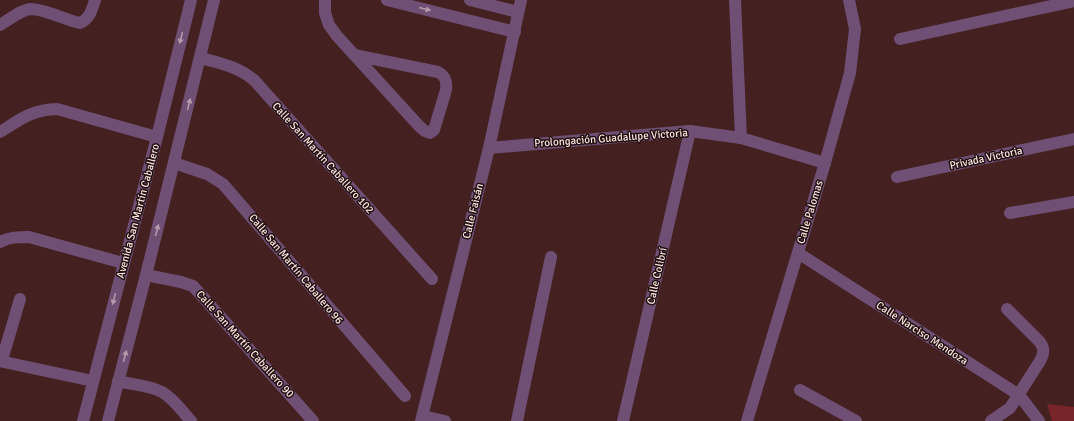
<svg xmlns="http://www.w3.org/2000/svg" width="1074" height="421" font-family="Signika,sans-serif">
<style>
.grass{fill:#772528}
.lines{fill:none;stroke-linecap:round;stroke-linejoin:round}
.minor{stroke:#6f4f74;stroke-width:12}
.oneway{fill:#b699ab}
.labels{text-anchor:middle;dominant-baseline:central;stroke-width:3;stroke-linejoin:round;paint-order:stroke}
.street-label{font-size:11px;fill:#fde3e2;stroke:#20100f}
</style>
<rect width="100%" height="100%" fill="#442020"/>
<!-- grass -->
<path class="grass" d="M1047 404 1074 407V421H1052Z"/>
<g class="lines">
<!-- minor -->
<g class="minor">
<path d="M325 0V13L329 25 337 36 420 127 425 131 430 133 434 130 446 90C447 82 446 76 438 72L354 55"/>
<path d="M387 0 515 32"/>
<path d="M470 0 518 12"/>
<path d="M735 0 741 138"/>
<path d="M0 25C9 20 20 10 31 9 44 9 66 20 80 23 90 19 92 9 95 0"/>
<path d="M900 39 1074 1"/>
<path d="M201 58C220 63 238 67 254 80L432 279"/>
<path d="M0 132C21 119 31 110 57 109L157 137"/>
<path d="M489 148 690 131 741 138 825 163"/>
<path d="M174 163 207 174 223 184 405 396"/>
<path d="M897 177 1074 139"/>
<path d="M1010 213 1074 202"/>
<path d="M0 242C9 237 19 237 29 237L123 263"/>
<path d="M798 253 1019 395 1039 421"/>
<path d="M146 275 181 282 193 286 313 421"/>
<path d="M2 360 20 299"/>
<path d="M0 361 93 381"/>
<path d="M118 381C132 385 149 385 162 392 173 398 182 411 191 421"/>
<path d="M800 390 856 421"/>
<path d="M423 416 445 421"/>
<path d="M83 421 157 137 191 0"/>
<path d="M108 421 146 275 214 0"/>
<path d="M421 421 489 148 521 0"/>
<path d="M517 421 551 257"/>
<path d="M623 421 690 131"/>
<path d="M747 421 825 163 850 73 855 29 849 0"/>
<path d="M991 421 1010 408 1040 361C1044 353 1045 348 1039 341L1007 309"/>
</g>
</g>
<!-- one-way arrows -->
<defs><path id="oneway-solid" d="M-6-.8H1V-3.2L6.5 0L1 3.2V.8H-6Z"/></defs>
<g class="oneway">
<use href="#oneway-solid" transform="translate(425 9) rotate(14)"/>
<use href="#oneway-solid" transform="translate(181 38) rotate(104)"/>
<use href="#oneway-solid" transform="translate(189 104) rotate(-76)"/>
<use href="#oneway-solid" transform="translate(157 230) rotate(-76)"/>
<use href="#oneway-solid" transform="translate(114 299) rotate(104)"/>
<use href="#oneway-solid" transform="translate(125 356) rotate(-75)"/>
</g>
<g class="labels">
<!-- street labels -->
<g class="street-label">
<text transform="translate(611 138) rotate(-4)">Prolongación Guadalupe Victoria</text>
<text transform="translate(323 158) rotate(48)">Calle San Martín Caballero 102</text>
<text transform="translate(986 158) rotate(-12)">Privada Victoria</text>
<text transform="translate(138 211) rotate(-75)">Avenida San Martín Caballero</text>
<text transform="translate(473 211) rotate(-76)">Calle Faisán</text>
<text transform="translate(810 212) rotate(-73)">Calle Palomas</text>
<text transform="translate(296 269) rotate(50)">Calle San Martín Caballero 96</text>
<text transform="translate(657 276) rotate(-77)">Calle Colibrí</text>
<text transform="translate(922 333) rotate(33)">Calle Narciso Mendoza</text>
<text transform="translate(245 344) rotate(48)">Calle San Martín Caballero 90</text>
</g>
</g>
</svg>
